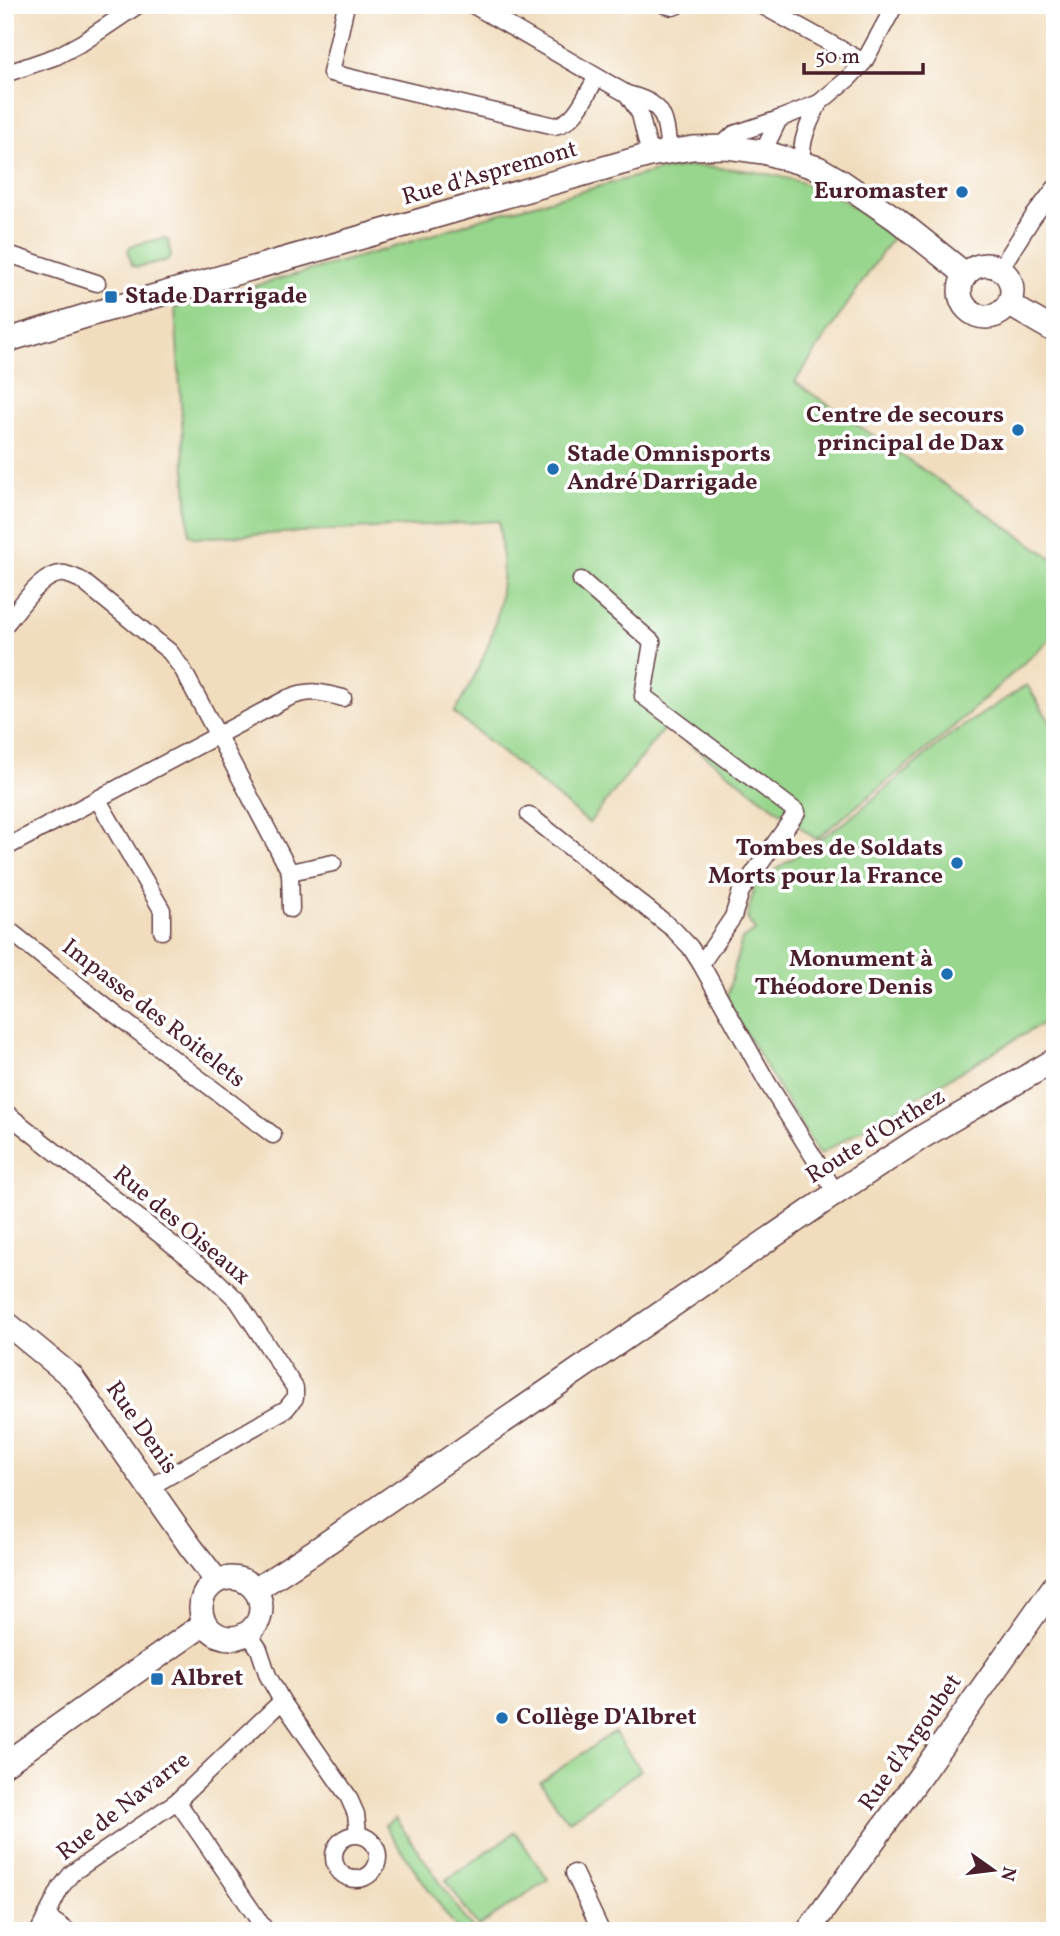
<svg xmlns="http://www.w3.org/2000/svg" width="1060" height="1936" font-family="Vollkorn,serif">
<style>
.green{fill:#97d68c;stroke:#707a5c;stroke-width:2}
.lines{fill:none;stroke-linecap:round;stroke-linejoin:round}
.street-casing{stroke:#633c41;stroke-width:19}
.secondary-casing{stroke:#633c41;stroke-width:26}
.street{stroke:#fff;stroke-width:16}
.secondary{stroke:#fff;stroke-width:23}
.poi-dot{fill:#1f6fb2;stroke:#fff;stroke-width:2.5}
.labels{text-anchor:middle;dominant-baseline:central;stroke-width:7;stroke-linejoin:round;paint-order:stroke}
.street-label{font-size:24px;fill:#4a1f2b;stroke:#fff}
.poi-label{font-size:24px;font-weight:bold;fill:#4a1f2b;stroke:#fff;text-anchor:end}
</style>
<rect width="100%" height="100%" fill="#fff"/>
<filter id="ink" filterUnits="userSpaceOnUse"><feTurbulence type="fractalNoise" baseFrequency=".0143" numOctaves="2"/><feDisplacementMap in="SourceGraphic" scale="14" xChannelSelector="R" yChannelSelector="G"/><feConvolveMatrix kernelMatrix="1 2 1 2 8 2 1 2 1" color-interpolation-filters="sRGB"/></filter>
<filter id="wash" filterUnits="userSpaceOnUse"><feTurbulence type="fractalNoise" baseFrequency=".00686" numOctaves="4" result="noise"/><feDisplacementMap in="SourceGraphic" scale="28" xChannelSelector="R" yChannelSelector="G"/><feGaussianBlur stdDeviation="1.57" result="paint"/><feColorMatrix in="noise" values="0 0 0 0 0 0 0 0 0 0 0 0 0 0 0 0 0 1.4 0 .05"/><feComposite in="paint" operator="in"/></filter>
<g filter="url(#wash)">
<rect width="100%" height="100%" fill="#f1ddbd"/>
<!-- green -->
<g class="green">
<path d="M693 166C750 169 810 176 858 210 870 219 881 229 892 238L795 382 1055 560V635L941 738 816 839 666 726 589 823 454 713C479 671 499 631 502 581 504 561 500 540 499 521L195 538 189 534 175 308 401 245 483 218 656 171Z"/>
<path d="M163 238 168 240 171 256 168 260 137 267 132 265 128 250 131 246Z"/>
<path d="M1027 685 1055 730V1016L819 1155 726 1000 742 939 755 931 747 918 755 884 849 819 951 734Z"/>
<path d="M614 1732 641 1770 568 1821 540 1782Z"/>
<path d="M395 1818 405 1832 474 1931H458L394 1840 385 1825Z"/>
<path d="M515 1832 548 1879 478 1927 446 1880Z"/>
</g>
</g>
<g filter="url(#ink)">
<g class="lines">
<!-- street casing -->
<g class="street-casing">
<g id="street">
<path d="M346 5 331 73 555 126C577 122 586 94 597 77"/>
<path d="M473 5 627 94C665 104 665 115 669 152"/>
<path d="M665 5 673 7 678 5"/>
<path d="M761 5 864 62"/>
<path d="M5 74 57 56 83 42 138 5"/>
<path d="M627 94 640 114 650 155"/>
<path d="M720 147 734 134 779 119"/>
<path d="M763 152 779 119 819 103 849 78 864 62 895 5"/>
<path d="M802 163C800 140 809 123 819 103"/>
<path d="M5 253 97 283"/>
<path d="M1000 269 1033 217 1055 188"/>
<path d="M581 580 652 642 643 696 797 812 741 891 733 917 701 964 767 1082 836 1193"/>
<path d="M5 625C19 609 42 571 65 574 70 575 76 578 81 580L170 652 183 670 290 872 333 863"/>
<path d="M98 800 162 910V931"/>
<path d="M529 815 673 929 690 947 701 964"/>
<path d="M5 848 288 698C310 689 321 692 343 698"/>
<path d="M290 872 291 909"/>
<path d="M5 927 111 1011 273 1135"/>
<path d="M5 1112 212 1276 238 1301 295 1388V1398L286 1409 150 1487"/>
<path d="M248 1633 259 1649 268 1676 282 1701 348 1796 356 1814 358 1834"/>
<path d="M177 1801 266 1931"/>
<circle cx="356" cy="1857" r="22"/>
<path d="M574 1873 601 1931"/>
<path d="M46 1916 68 1931"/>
<path d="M39 1931 61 1887 72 1873 177 1801 282 1701"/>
</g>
</g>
<!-- secondary casing -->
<g class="secondary-casing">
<g id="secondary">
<circle cx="986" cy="291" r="26"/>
<path d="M1010 305 1055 331"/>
<path d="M5 341 92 314 650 155 693 148 727 147 763 152 818 168 842 182 896 219 965 274"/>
<path d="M5 1322 72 1377 190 1546 217 1581"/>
<circle cx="231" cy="1608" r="30"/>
<path d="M255 1590 315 1551 836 1193 922 1137 1055 1060"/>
<path d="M5 1764 204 1624"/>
<path d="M808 1931 908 1793 1055 1585"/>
</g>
</g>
<!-- street -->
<use href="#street" class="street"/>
<!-- secondary -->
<use href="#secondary" class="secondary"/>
</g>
</g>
<!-- markers -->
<g class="poi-dot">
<circle cx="962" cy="192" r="7"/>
<rect x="104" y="290" width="14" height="14" rx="3.5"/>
<circle cx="1018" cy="430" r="7"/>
<circle cx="553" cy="469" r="7"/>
<circle cx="957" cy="863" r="7"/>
<circle cx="947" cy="974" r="7"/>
<rect x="150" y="1672" width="14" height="14" rx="3.5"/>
<circle cx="502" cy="1718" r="7"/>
</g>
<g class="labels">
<!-- street labels -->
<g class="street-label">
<text transform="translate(490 174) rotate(-16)">Rue d'Aspremont</text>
<text transform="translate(153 1014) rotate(38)">Impasse des Roitelets</text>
<text transform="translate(876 1137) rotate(-32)">Route d'Orthez</text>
<text transform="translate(181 1226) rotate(40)">Rue des Oiseaux</text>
<text transform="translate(141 1428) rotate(55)">Rue Denis</text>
<text transform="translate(911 1743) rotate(-55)">Rue d'Argoubet</text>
<text transform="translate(124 1807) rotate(-38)">Rue de Navarre</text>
</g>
<!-- poi labels -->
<g class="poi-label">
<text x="948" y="192">Euromaster</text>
<text x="125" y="297" text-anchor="start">Stade Darrigade</text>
<text x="1004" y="416">Centre de secours<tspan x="1004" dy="28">principal de Dax</tspan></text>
<text x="567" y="455" text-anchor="start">Stade Omnisports<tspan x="567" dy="28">André Darrigade</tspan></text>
<text x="943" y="849">Tombes de Soldats<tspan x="943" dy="28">Morts pour la France</tspan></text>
<text x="933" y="960">Monument à<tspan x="933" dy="28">Théodore Denis</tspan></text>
<text x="171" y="1679" text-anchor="start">Albret</text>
<text x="516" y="1718" text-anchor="start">Collège D'Albret</text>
</g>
</g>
<!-- margin -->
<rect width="1060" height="1936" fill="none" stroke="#fff" stroke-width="28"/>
<!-- north arrow -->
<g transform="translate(993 1870) rotate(104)" stroke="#ffffff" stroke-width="5" paint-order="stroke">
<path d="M0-5L12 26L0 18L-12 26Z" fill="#4a1f2b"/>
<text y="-10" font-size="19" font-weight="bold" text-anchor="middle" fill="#4a1f2b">N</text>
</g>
<!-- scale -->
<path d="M804 63v10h119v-10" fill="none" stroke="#4a1f2b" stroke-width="3.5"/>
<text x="815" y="63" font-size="21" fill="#4a1f2b" stroke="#ffffff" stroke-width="5" paint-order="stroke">50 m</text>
</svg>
